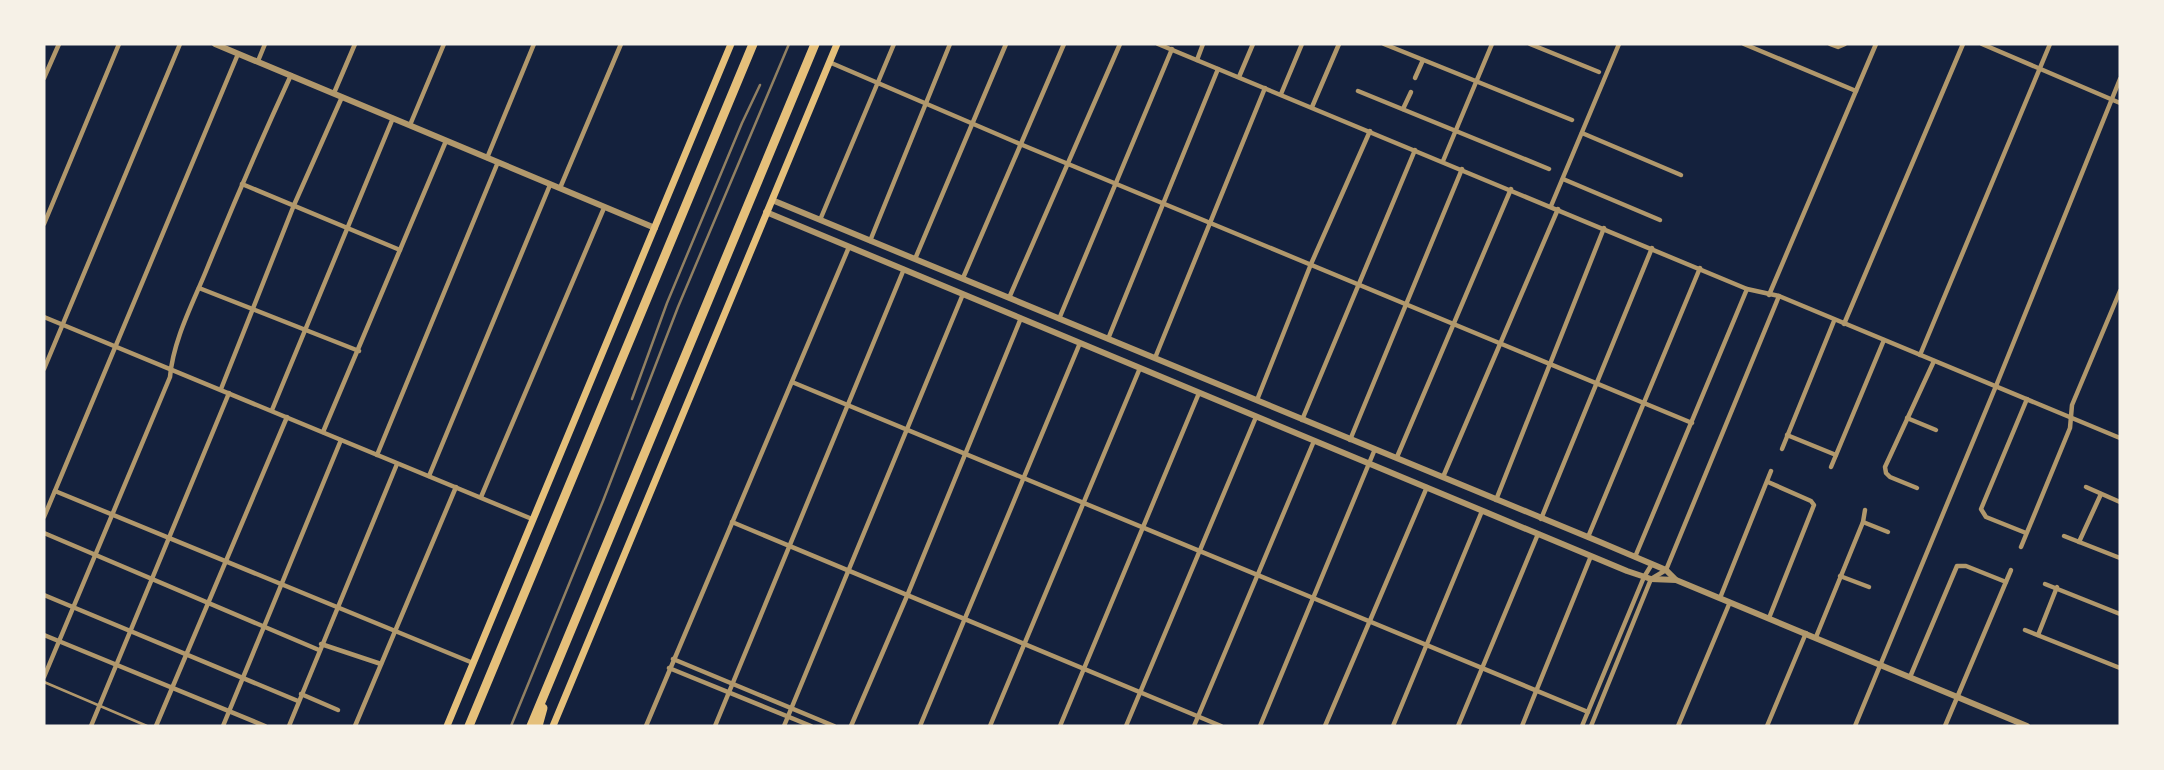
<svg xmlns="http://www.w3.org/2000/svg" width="2164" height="770" font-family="Helvetica,sans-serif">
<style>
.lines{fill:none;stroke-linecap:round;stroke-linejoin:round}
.service{stroke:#b1986c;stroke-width:2.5}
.minor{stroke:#b1986c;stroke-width:4.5}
.tertiary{stroke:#b1986c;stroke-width:6}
.secondary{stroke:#e5c07b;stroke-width:7}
.motorway{stroke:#e5c07b;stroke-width:9}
.rail{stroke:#918062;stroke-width:2.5}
</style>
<rect width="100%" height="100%" fill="#14213d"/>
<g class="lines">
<!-- service -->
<path class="service" d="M44 682 147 726"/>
<!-- minor -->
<g class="minor">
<path d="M1158 44 1747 289 1779 296 2120 438"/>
<path d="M1384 44 1572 120"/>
<path d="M1530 44 1599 72"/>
<path d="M1744 44 1856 91"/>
<path d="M1830 44 1838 47 1845 44"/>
<path d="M1982 44 2120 103"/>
<path d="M1197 60 1203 44"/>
<path d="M258 61 265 44"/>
<path d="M829 62 1020 144 1692 423"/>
<path d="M1239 77 1253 44"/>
<path d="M44 78 59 44"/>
<path d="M1415 78 1423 60"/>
<path d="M1358 91 1549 169"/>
<path d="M334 93 355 44"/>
<path d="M1281 94 1302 44"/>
<path d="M1312 107 1339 44"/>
<path d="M1403 109 1411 92"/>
<path d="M410 125 444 44"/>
<path d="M1582 133 1681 175"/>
<path d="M487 158 534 44"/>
<path d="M1443 161 1492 44"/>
<path d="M1563 179 1660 220"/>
<path d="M242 184 400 250"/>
<path d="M560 188 621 44"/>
<path d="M1551 206 1619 44"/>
<path d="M820 220 894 44"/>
<path d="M44 224 119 44"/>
<path d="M870 241 950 44"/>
<path d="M915 259 1006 44"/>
<path d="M963 278 1064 44"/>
<path d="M199 288 359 351"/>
<path d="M1769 295 1876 44"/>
<path d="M1009 298 1120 44"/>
<path d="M44 317 532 519"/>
<path d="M1059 319 1172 49"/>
<path d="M1844 324 1963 44"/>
<path d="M1108 339 1218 69"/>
<path d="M1920 355 2050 44"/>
<path d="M1155 358 1265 88"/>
<path d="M44 369 180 44"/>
<path d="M792 382 1588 712"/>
<path d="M221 389 294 205 342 97"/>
<path d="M1257 400 1311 264 1370 131"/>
<path d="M272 410 393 118"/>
<path d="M1907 418 1936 430"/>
<path d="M1302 420 1415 150"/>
<path d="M323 432 446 141"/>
<path d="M1787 435 1836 455"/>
<path d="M1350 440 1462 169"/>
<path d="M1782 449 1834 321"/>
<path d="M377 455 498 162"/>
<path d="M1397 457 1511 189"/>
<path d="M1831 467 1884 340"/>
<path d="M429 476 550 185"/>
<path d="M1443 477 1558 209"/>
<path d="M1768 482 1811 501 1814 505 1769 618"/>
<path d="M2086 487 2120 502"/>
<path d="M1917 488 1890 477 1886 473 1885 467 1934 361"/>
<path d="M55 491 473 663"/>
<path d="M481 497 604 208"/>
<path d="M1496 500 1604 228"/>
<path d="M44 517 238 54"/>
<path d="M1541 519 1652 248"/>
<path d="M732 522 1221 726"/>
<path d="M1863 522 1888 532"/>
<path d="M44 533 319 650"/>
<path d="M2026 533 1986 517 1981 509 2027 399"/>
<path d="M2064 536 2120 558"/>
<path d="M1588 537 1700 268"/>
<path d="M2079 542 2101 494"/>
<path d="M2021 547 2070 428 2072 405 2120 291"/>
<path d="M1635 557 1747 289"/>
<path d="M1840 576 1869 587"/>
<path d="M2045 584 2120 614"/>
<path d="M44 595 298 701"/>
<path d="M1720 598 1771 471"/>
<path d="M2025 630 2120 668"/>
<path d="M44 635 265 726"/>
<path d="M2038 635 2057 587"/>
<path d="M1816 637 1863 522 1865 510"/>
<path d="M321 644 381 664"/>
<path d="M673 659 834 726"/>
<path d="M669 668 811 726"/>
<path d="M44 677 170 377C173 341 192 305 206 271 233 205 261 140 291 75"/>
<path d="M1910 677 1957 566H1966L2006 582"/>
<path d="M301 694 338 710"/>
<path d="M91 726 229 393"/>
<path d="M156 726 287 417"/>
<path d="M223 726 341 440"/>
<path d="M289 726 397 464"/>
<path d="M355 726 456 487"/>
<path d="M646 726 849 247"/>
<path d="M715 726 904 269"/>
<path d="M784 726 963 294"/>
<path d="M851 726 907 596 1021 318"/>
<path d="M920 726 1080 343"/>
<path d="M990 726 1140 368"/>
<path d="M1060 726 1199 393"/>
<path d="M1126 726 1256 417"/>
<path d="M1194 726 1314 441"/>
<path d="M1260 726 1375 449"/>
<path d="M1325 726 1427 487"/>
<path d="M1393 726 1482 511"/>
<path d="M1458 726 1538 534"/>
<path d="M1522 726 1591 556"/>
<path d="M1582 726 1644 577 1652 564"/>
<path d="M1591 726 1651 579 1666 570 1779 296"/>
<path d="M1678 726 1730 602"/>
<path d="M1767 726 1806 633"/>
<path d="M1855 726 1996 386 2120 79"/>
<path d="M1945 726 2011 570"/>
</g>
<!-- tertiary -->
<g class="tertiary">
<path d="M215 44 655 228"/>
<path d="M772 200 1600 542 1666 570 1675 579"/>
<path d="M766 212 1627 571 1651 579 1676 580 2027 726"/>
</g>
<!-- secondary -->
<g class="secondary">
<path d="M447 726 731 44"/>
<path d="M553 726 837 44"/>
</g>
<!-- motorway -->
<g class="motorway">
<path d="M469 726 753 44"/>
<path d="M531 726 815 44"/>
<path d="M538 726 543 708"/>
</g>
<!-- rail -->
<g class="rail">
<path d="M632 399 667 303 742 123 760 85"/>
<path d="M511 726 603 501 678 307 789 44"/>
</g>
</g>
<!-- border -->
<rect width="2164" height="770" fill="none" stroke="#f6f1e7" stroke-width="91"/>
</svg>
